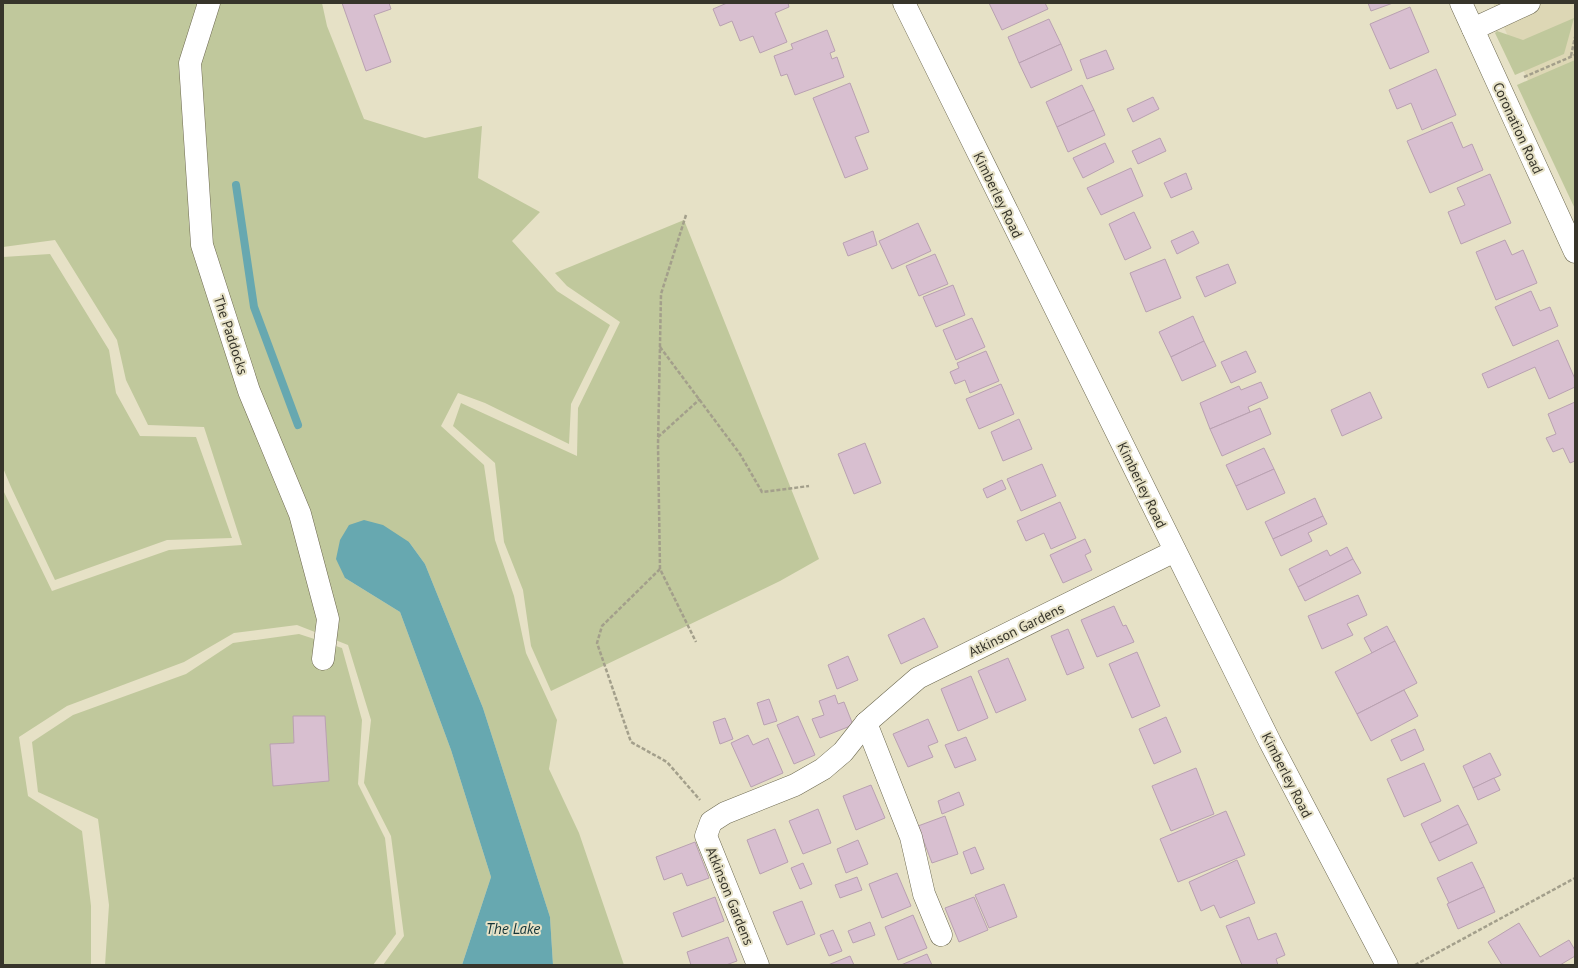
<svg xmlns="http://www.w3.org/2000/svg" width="1578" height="968" font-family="'PT Sans',sans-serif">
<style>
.built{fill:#ddd7b5}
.green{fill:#c0c89c}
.water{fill:#67a8b0}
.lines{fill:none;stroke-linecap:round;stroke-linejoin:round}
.stream{stroke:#67a8b0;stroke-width:8}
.building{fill:#d8bfd0;stroke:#b9a1b1}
.minor-casing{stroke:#6d6951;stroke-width:23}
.path{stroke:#a39f8b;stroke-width:2.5;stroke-dasharray:4 2;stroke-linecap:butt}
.minor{stroke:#fff;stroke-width:22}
.labels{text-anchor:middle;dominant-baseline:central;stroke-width:4;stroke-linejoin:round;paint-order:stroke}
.street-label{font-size:14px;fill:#37352b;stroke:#e6e1c6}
.water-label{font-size:15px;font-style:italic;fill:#133438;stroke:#e6e1c6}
</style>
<rect width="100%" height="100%" fill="#e6e1c6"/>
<!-- built -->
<path class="built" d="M1493 3H1575V185Z"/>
<!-- green -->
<g class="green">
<path d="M3 3H322L327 26 364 119 425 138 482 126 478 178 540 212 512 241 557 291 610 325 571 404 569 444 485 403 458 393 441 426 484 465 495 540 514 596 526 653 557 720 549 769 579 833 624 965H553L550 917 483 708 425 564 409 542 345 578 400 612 451 750 491 877 462 965H383L404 936 391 836 364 783 371 720 348 645 297 625 234 633 184 662 67 706 19 737 28 796 82 831 91 906V965H3V490L52 591 169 550 242 545 204 427 148 425 126 380 117 340 55 240 3 247Z"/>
<path d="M1574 18 1564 54 1515 75 1495 33 1497 31 1523 40Z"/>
<path d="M1575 60V209L1517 85Z"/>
<path d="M684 220 819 559 780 581 551 691 531 646 523 590 504 542 495 463 453 426 461 403 577 456 578 408 620 322 567 286 555 273Z"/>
<path d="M50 254 109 350 116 393 140 436 196 437 232 538 167 540 55 580 11 487 3 468V257Z"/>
<path d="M299 634 342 648 362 720 358 784 385 838 396 934 373 965H105L109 905 98 819 38 792 32 742 73 715 186 674 233 643Z"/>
</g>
<!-- water -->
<path class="water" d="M364 520 383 525 409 542 425 564 483 708 550 917 553 965H462L491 877 451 750 400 612 345 578 336 559 340 540 349 525Z"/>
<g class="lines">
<!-- stream -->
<path class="stream" d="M236 185 254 307 298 425"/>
</g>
<!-- building -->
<g class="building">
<path d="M342 3H389L391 9 374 15 391 62 366 71Z"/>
<path d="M727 3H788L789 7 775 13 787 42 760 53 753 36 740 41 732 21 720 26 713 9Z"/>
<path d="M989 3H1045L1048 9 1002 30Z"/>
<path d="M1368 3H1393L1371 11Z"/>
<path d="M1410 7 1429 52 1390 69 1370 24Z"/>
<path d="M1049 19 1061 44 1019 63 1008 37Z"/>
<path d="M827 30 835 51 830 53 832 59 837 57 844 77 795 95 787 74 781 76 774 56 793 49 791 44Z"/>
<path d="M1061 44 1072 70 1031 88 1019 63Z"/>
<path d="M1106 50 1114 69 1087 79 1080 60Z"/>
<path d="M1436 69 1456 115 1422 130 1411 103 1397 109 1389 90Z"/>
<path d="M850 83 869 132 855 137 868 169 845 178 813 98Z"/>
<path d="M1082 85 1094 110 1057 127 1046 102Z"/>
<path d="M1153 97 1159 109 1133 122 1127 109Z"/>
<path d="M1094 110 1105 135 1068 152 1057 127Z"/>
<path d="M1452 122 1463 148 1472 144 1483 170 1430 193 1407 141Z"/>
<path d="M1160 138 1166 151 1138 164 1132 151Z"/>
<path d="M1105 143 1114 162 1083 178 1073 158Z"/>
<path d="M1131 168 1143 196 1101 215 1087 188Z"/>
<path d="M1186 173 1192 189 1171 198 1164 183Z"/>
<path d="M1490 174 1511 223 1461 244 1448 212 1465 205 1457 188Z"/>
<path d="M1134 212 1151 248 1125 260 1109 224Z"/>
<path d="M918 223 931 251 892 269 879 241Z"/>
<path d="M873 231 877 245 848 256 843 243Z"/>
<path d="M1193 231 1199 243 1177 254 1171 241Z"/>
<path d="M1505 240 1512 255 1523 250 1537 283 1496 300 1476 252Z"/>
<path d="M935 254 948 284 919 296 906 266Z"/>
<path d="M1165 259 1181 298 1146 312 1130 273Z"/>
<path d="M1228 264 1236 283 1205 297 1196 277Z"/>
<path d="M953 285 965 315 936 327 923 297Z"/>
<path d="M1531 291 1540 311 1550 307 1558 326 1513 346 1495 307Z"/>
<path d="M1193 316 1204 341 1171 357 1159 332Z"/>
<path d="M972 318 985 347 956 360 943 330Z"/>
<path d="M1558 340 1575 379V387L1549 399 1535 367 1488 388 1482 374Z"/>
<path d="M1204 341 1216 366 1182 381 1171 357Z"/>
<path d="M986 351 999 381 970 393 965 380 955 384 950 372 959 368 957 363Z"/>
<path d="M1246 351 1256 372 1231 383 1221 362Z"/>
<path d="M1261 382 1268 398 1248 407 1250 412 1210 429 1200 403 1239 386 1241 390Z"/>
<path d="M1001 384 1014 414 979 429 966 399Z"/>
<path d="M1370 392 1382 418 1342 436 1331 410Z"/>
<path d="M1575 402V461L1570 463 1563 448 1553 452 1546 438 1556 434 1548 414Z"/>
<path d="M1260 408 1271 434 1222 456 1210 429Z"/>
<path d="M1019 419 1032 449 1003 461 991 432Z"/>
<path d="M865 443 881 483 854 494 838 454Z"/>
<path d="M1264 448 1274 469 1236 486 1226 465Z"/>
<path d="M1042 464 1056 496 1021 511 1007 479Z"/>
<path d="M1274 469 1285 493 1247 510 1236 486Z"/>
<path d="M1002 480 1006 489 987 498 983 489Z"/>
<path d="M1315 498 1323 516 1273 539 1265 522Z"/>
<path d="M1060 502 1076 538 1051 549 1044 533 1026 541 1017 521Z"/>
<path d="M1323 516 1327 524 1308 533 1312 541 1281 556 1273 539Z"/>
<path d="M1085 539 1091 552 1085 555 1092 570 1063 583 1050 555Z"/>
<path d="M1347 547 1353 559 1298 587 1289 569 1327 550 1330 556Z"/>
<path d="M1353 559 1361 573 1305 601 1298 587Z"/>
<path d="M1358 595 1367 615 1347 624 1353 635 1322 649 1308 616Z"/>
<path d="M1114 606 1123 626 1126 625 1134 642 1097 657 1081 620Z"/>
<path d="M924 618 938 647 901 664 888 635Z"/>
<path d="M1387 626 1395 641 1372 653 1364 638Z"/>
<path d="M1068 629 1084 668 1067 675 1051 636Z"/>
<path d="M1395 641 1417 683 1357 714 1335 672Z"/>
<path d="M1137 652 1160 706 1132 718 1109 664Z"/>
<path d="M848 656 858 680 837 689 828 665Z"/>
<path d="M1008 658 1026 700 996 713 978 671Z"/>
<path d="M971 676 988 718 958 731 941 689Z"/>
<path d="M1404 690 1418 716 1371 741 1357 714Z"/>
<path d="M835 695 838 704 844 702 853 725 820 738 812 719 824 715 819 701Z"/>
<path d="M769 699 777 721 764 725 757 703Z"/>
<path d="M293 716H325L329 781 273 786 270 744 294 743Z"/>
<path d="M798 716 815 755 794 764 777 725Z"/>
<path d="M1166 717 1181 752 1154 764 1139 729Z"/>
<path d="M725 718 733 739 720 744 713 722Z"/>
<path d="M928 719 938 742 928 746 933 757 908 767 893 734Z"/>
<path d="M1415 729 1424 750 1401 761 1391 740Z"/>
<path d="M748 735 753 745 768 738 783 773 751 787 731 743Z"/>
<path d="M966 737 976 760 955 768 945 745Z"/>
<path d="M1490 753 1501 775 1473 788 1463 766Z"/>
<path d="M1424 763 1441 801 1404 817 1387 779Z"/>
<path d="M1196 768 1214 814 1171 831 1152 786Z"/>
<path d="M1494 778 1500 790 1478 800 1473 788Z"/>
<path d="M871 785 885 818 856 830 843 796Z"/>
<path d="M959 792 964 805 942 814 938 801Z"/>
<path d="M1458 805 1468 824 1430 843 1421 824Z"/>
<path d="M818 809 831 843 803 854 789 821Z"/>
<path d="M1226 811 1245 855 1178 882 1160 839Z"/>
<path d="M945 816 958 854 932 863 918 826Z"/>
<path d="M1468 824 1477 843 1439 861 1430 843Z"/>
<path d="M775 829 788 862 760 874 747 840Z"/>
<path d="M858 840 868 864 846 873 837 849Z"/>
<path d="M695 842 709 878 687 886 682 873 664 880 656 857Z"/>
<path d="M975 847 984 869 971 874 963 852Z"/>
<path d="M1237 860 1255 903 1220 918 1214 905 1201 911 1189 882Z"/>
<path d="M1472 862 1484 887 1449 903 1437 878Z"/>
<path d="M803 863 812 884 800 889 791 868Z"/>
<path d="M897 873 911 906 882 918 869 884Z"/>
<path d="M857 877 862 890 840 898 835 885Z"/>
<path d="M1004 884 1017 917 989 928 975 895Z"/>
<path d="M1484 887 1495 912 1458 929 1447 904Z"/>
<path d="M715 897 724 921 682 937 673 913Z"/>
<path d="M974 897 988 930 959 942 945 908Z"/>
<path d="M802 901 815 934 787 945 773 912Z"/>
<path d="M913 915 927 948 898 960 885 927Z"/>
<path d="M1249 917 1258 940 1276 933 1285 955 1276 959 1278 965H1242L1226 926Z"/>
<path d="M870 922 875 935 853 943 848 931Z"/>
<path d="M1519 923 1540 957 1569 940 1575 950V956L1560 965H1502L1488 942Z"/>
<path d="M833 930 842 951 829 956 820 935Z"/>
<path d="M728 937 737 961 726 965H691L687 952Z"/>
<path d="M927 954 932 965H901Z"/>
<path d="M850 956 854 965H828Z"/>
</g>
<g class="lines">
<!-- minor casing -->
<g class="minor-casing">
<g id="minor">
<path d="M209 3 190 63 202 245 249 391 300 514 328 619 323 659"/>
<path d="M904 3 1270 742 1387 965"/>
<path d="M1461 3 1575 252"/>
<path d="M1473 29 1529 3"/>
<path d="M866 723 911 837 924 894 941 935"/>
<path d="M758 965 706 836 711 822 725 813 795 785 823 769 843 752 866 723 918 678 1175 551"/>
</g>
</g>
<!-- path -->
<g class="path">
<path d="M1571 56 1575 37"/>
<path d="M1524 77 1575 55"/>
<path d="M686 215 661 294 658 445 660 569 696 642"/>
<path d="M660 347 740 454 762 492 809 486"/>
<path d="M658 437 700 399"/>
<path d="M660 569 602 626 597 643 631 742 667 762 700 800"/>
<path d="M1415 965 1575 878"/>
</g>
<!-- minor -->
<use href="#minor" class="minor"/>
</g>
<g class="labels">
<!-- street labels -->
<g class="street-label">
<text transform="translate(1518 128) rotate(65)">Coronation Road</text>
<text transform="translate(998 195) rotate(64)">Kimberley Road</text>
<text transform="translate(231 335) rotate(72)">The Paddocks</text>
<text transform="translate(1142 485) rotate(64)">Kimberley Road</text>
<text transform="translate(1016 630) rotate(-26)">Atkinson Gardens</text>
<text transform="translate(1287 775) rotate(63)">Kimberley Road</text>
<text transform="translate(730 896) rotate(68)">Atkinson Gardens</text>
</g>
<!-- water labels -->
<g class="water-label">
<text x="513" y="928">The Lake</text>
</g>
</g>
<!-- border -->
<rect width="1578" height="968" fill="none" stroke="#37352b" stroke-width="8"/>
</svg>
